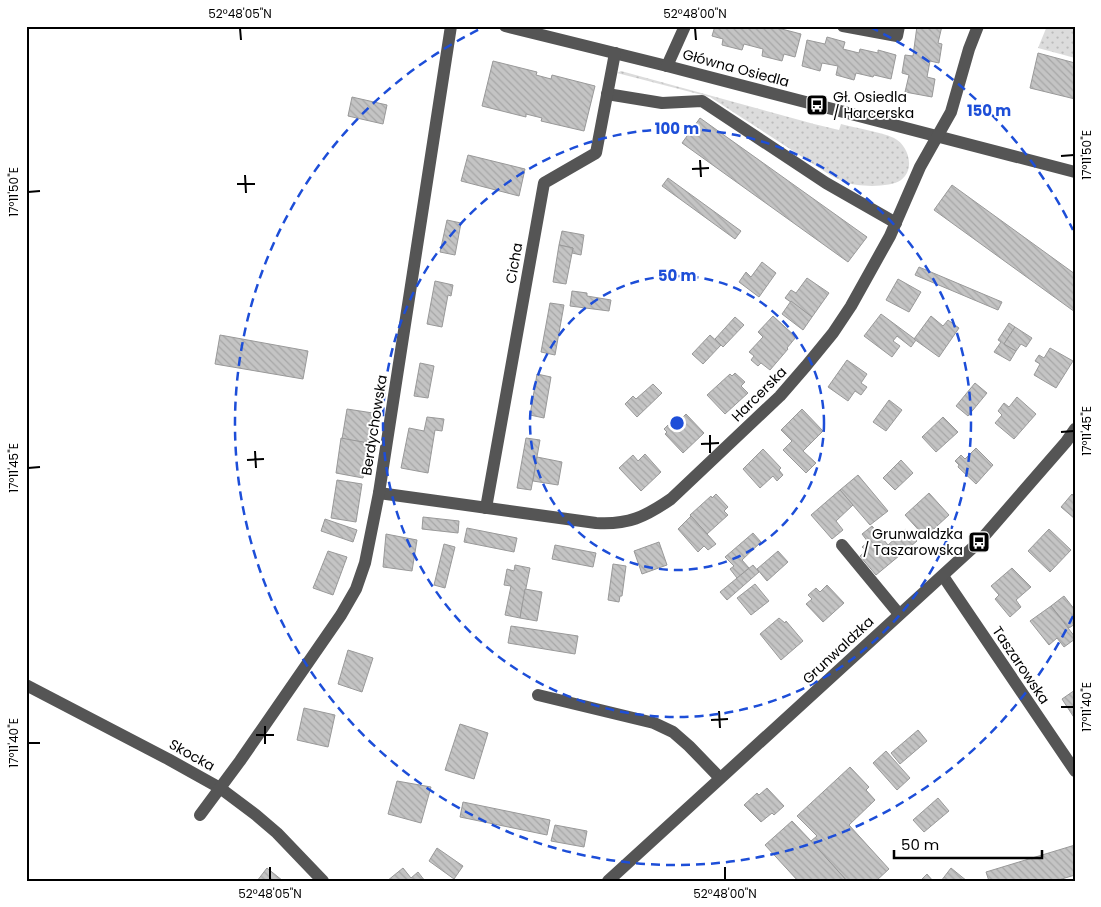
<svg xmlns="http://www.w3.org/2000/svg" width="1101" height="907" font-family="Poppins,sans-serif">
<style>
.grass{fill:url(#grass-dots)}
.building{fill:url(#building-back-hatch);stroke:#999}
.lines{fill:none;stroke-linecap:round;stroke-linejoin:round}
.minor{stroke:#555;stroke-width:12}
.ticks{fill:none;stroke:#000;stroke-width:2}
.ring{fill:none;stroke:#1d4ed8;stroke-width:2.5;stroke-dasharray:9 6}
.labels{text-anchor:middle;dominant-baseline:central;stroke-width:4;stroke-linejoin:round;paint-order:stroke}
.street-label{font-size:14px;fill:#000;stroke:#fff}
.poi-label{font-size:14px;fill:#000;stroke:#fff;text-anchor:start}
.centre{fill:#1d4ed8;stroke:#fff;stroke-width:2.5}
.ring-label{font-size:15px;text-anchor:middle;font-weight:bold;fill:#1d4ed8;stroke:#fff;stroke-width:4;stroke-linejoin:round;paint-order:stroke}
.neatline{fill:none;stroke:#000;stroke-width:2}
.ticks-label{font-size:12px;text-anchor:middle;fill:#000}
</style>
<defs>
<pattern id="grass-dots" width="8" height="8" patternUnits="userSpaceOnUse" patternTransform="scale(1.25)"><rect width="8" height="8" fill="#dcdcdc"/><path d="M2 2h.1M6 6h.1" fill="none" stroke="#bbb" stroke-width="1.8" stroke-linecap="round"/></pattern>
<pattern id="building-back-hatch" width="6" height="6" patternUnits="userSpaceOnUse" patternTransform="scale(1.25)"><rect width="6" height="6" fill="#c4c4c4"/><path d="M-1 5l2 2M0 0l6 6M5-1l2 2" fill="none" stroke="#a7a7a7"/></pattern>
</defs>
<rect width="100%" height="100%" fill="#fff"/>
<!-- grass -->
<g class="grass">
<path d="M1047 26H1075V58L1038 48Z"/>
<path d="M621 71 814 124 839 130 841 124C855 128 881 132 894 138 908 145 916 169 901 180 890 188 857 187 844 182 839 180 835 177 830 175L710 97 617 73Z"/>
</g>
<!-- building -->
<g class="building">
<path d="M715 26H770L801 34 795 57 784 54 782 61 762 56 763 49 744 44 742 50 722 45 723 39 712 36Z"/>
<path d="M917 26H942L938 43 942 44 939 63 930 61 927 77 935 79 932 97 905 92 909 75 902 73 905 55 913 56Z"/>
<path d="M827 37 845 42 843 49 859 53 860 49 878 53V50L896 55 891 79 874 75 873 77 856 73 854 80 836 75 838 66 822 63 820 71 802 66 807 40 825 44Z"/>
<path d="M1038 53 1075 63V99L1030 88Z"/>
<path d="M493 61 537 72 536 75 551 79 552 75 595 86 584 131 541 121 542 118 526 114V117L482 106Z"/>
<path d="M352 97 387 105 383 124 348 116Z"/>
<path d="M700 118 867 237 848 262 682 143Z"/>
<path d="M468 155 525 169 519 196 461 181Z"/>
<path d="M668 178 741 231 735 239 662 186Z"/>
<path d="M952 185 1075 274V312L934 210Z"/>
<path d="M447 220 461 223 455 255 440 252Z"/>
<path d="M562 231 584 235 581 255 572 253 573 248 559 245Z"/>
<path d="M559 245 573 248 566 284 553 282Z"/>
<path d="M762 262 776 273 759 297 739 282 746 272 751 277Z"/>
<path d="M919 267 1002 302 998 310 915 275Z"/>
<path d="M807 278 829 293 812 317 785 298 791 290 796 293Z"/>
<path d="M898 279 921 292 909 312 886 300Z"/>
<path d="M435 281 453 285 451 296 448 295 442 327 427 324Z"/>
<path d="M572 291 587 293V296L611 300 609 311 570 306Z"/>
<path d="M791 301 812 317 803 330 782 314Z"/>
<path d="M550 303 564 305 555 355 541 352Z"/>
<path d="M881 314 916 340 911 347 897 336 893 341 900 346 892 357 864 336Z"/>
<path d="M773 316 796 337 787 348 788 349 770 370 761 363 758 366 751 360 754 356 749 352 763 337 758 332Z"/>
<path d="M931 316 943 326 948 320 959 328 939 357 914 339Z"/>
<path d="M735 317 744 325 723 347 715 339Z"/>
<path d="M1009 323 1015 327 1004 344 1016 351 1010 361 994 352 1001 342 998 340Z"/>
<path d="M1015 327 1032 338 1026 347 1021 344 1016 351 1004 344Z"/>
<path d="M220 335 308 351 303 379 215 364Z"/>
<path d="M710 335 721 345 703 364 692 354Z"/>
<path d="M1050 348 1073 361 1056 388 1034 375 1040 364 1035 361 1039 355 1044 358Z"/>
<path d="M847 360 867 374 861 383 867 387 861 395 855 391 848 401 828 387Z"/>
<path d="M420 363 434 366 428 398 414 396Z"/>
<path d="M735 373 745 382 741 386 748 393 725 414 707 395 730 374 732 376Z"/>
<path d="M537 374 551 377 544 418 530 415Z"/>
<path d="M975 383 987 393 968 416 956 406Z"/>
<path d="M653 384 662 393 637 417 625 404 633 396 636 399Z"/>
<path d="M1017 397 1036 414 1014 439 995 423 1002 415 998 411 1004 403 1009 407Z"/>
<path d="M889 400 902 410 886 431 873 422Z"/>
<path d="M347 409 373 413 368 443 342 439Z"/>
<path d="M802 409 823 431 803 451 816 463 806 473 783 450 792 441 781 430Z"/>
<path d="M686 414 704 433 683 453 665 434 667 432 664 429 672 421 675 425Z"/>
<path d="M427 417 444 419 442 431 435 430 428 473 401 468 409 428 424 431Z"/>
<path d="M943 417 958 432 936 452 922 437Z"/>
<path d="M341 438 368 443 363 478 336 473Z"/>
<path d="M526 438 540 440 531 490 517 488Z"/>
<path d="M976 448 993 465 976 484 958 467 959 465 955 461 961 455 965 459Z"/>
<path d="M763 449 781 468 779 470 783 475 777 481 773 476 760 488 743 469Z"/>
<path d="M645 454 661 472 641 491 619 468 633 455 638 461Z"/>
<path d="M537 457 562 462 558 485 533 481Z"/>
<path d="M901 460 913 473 895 490 883 478Z"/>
<path d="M858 475 888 511 870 525 840 490Z"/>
<path d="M337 480 362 484 356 522 331 518Z"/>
<path d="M840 490 853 505 836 521 843 530 832 539 811 515Z"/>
<path d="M929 493 949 515 925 537 905 515Z"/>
<path d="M716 494 728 507 724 511 728 515 707 534 690 515 711 496 712 498Z"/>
<path d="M1072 494 1075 497V519L1061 507Z"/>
<path d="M691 516 716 544 708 550 704 546 698 552 678 529Z"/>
<path d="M423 517 459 521 458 533 422 529Z"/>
<path d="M325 519 357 530 353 542 321 531Z"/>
<path d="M872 526 888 545 906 529 917 541 876 575 860 556 866 551 862 547 868 542 862 534Z"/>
<path d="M467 528 517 538 514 552 464 542Z"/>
<path d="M1049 529 1071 550 1050 572 1028 551Z"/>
<path d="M753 533 761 542 742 560 749 568 737 578 730 569 734 566 725 557Z"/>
<path d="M386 534 417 540 412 571 383 567Z"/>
<path d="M659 542 667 565 642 574 634 551Z"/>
<path d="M444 544 455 547 445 588 434 585Z"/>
<path d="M555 545 596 553 593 567 552 559Z"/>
<path d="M328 551 347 557 333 595 313 588Z"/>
<path d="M778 551 788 562 767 581 757 569Z"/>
<path d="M613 564 626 566 622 596H620L619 602 608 600Z"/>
<path d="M515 565 530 568 520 618 505 615 511 586 504 585 507 569 514 571Z"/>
<path d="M753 565 759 572 727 600 720 592Z"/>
<path d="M1012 568 1031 587 1016 600 1021 607 1010 617 995 599 999 595 991 586Z"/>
<path d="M755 584 769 601 751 615 737 598Z"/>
<path d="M827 585 844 603 823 622 806 604 812 599 808 595 816 588 820 592Z"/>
<path d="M525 589 542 592 537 621 520 618Z"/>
<path d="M1064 596 1075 610V624L1069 628 1051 606Z"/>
<path d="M1051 606 1075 637V639L1064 647 1057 638 1049 645 1030 621Z"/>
<path d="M779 618 785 623 786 621 803 641 781 660 760 634Z"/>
<path d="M511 626 578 636 575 654 508 643Z"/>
<path d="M348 650 373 658 362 692 338 684Z"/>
<path d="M1075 690V719L1062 699Z"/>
<path d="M304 708 335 715 328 747 297 740Z"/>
<path d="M460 724 488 733 474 779 445 770Z"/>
<path d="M918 730 927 741 900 764 891 753Z"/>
<path d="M886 751 910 778 897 790 873 763Z"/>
<path d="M850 767 869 787 866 790 875 800 849 825 889 869 876 881H847L811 841 817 836 797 816Z"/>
<path d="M397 781 431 787 421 823 388 814Z"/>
<path d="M767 788 784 806 774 815 772 813 761 822 744 805 757 793 759 795Z"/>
<path d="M938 798 949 811 924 832 913 820Z"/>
<path d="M463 802 550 820 547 835 460 817Z"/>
<path d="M792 821 811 841 847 881H798L765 845Z"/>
<path d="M555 825 587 831 584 847 551 841Z"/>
<path d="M1075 845V875L1055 881H989L986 872Z"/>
<path d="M437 848 463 866 454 879 429 861Z"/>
<path d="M267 868 283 881H257Z"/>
<path d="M403 868 411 878 418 872 425 881H387Z"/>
<path d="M951 868 967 881H941Z"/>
<path d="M927 874 933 881H920Z"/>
</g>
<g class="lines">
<!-- minor -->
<g class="minor">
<path d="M505 26 667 66 1075 172"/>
<path d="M843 26 897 36 899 26"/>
<path d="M667 66 685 26"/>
<path d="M607 94 662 103 702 101 826 183 896 223"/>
<path d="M379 493 596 523C628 525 645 517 671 499L780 396 806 366 833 333 851 306 890 236 920 167 951 112 969 49 978 26"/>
<path d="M486 508 544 183 596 153 615 53"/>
<path d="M842 545 899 614"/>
<path d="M943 576 1075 771"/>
<path d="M26 685 168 759 220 788 256 815 277 833 323 881"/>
<path d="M538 695 654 723 673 732 689 746 720 778"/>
<path d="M200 815 240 761 341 615 356 589 365 563 379 493 451 26"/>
<path d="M608 881 979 542 1066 442 1075 429"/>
</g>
</g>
<!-- ticks -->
<path class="ticks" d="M240 28 241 40M695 28 696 40M1061 156 1074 155M700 160 701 177M692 169 709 168M245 175 246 193M237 184H255M28 192 40 191M1061 432 1074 431M710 435V453M701 444 719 443M255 451 256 468M247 460 264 459M28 468 40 467M1061 707H1074M719 711 720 728M711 720 728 719M265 726V744M256 735H274M28 743H40M270 867V880M725 867V880"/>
<!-- distance rings -->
<g class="ring">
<circle cx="677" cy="423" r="147"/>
<circle cx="677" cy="423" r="294"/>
<path d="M1073 616A441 441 0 1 1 484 27M870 27A441 441 0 0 1 1073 230"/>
</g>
<!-- icons -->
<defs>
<g id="bus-square" transform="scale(1.125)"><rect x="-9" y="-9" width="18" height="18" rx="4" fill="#000" stroke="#fff"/><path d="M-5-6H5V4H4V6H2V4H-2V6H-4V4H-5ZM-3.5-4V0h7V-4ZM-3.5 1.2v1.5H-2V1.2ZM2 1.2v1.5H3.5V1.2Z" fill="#fff"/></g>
</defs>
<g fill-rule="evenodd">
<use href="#bus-square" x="817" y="105"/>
<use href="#bus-square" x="979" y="542"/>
</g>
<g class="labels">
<!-- street labels -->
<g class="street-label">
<text transform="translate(736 68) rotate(15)">Główna Osiedla</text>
<text transform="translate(514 263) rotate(-80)">Cicha</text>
<text transform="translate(759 394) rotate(-45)">Harcerska</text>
<text transform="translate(374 425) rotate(-81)">Berdychowska</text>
<text transform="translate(838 650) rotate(-43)">Grunwaldzka</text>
<text transform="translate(1021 665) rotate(56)">Taszarowska</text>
<text transform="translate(192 755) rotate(29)">Skocka</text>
</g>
<!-- poi labels -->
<g class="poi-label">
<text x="833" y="97">Gł. Osiedla<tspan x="833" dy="16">/ Harcerska</tspan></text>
<text x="963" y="534" text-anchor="end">Grunwaldzka<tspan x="963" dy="16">/ Taszarowska</tspan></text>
</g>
</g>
<circle cx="677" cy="423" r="8" class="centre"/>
<g class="ring-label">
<text x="989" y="116">150 m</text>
<text x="677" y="134">100 m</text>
<text x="677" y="281">50 m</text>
</g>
<!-- border -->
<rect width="1101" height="907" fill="none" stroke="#ffffff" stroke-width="55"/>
<!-- scale -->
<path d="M894 850v8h148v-8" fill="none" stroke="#000000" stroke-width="2.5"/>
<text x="901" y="850" font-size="15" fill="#000000" stroke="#ffffff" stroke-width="4" paint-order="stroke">50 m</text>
<rect x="28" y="28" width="1046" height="852" class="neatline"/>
<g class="ticks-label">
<text x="240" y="18">52°48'05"N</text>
<text x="695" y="18">52°48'00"N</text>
<text transform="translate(1087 155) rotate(-90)" y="4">17°11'50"E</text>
<text transform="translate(14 192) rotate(-90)" y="4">17°11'50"E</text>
<text transform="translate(1087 431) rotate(-90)" y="4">17°11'45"E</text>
<text transform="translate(14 468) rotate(-90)" y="4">17°11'45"E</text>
<text transform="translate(1087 707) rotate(-90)" y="4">17°11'40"E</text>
<text transform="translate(14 743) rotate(-90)" y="4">17°11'40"E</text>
<text x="270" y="898">52°48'05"N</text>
<text x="725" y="898">52°48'00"N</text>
</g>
</svg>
